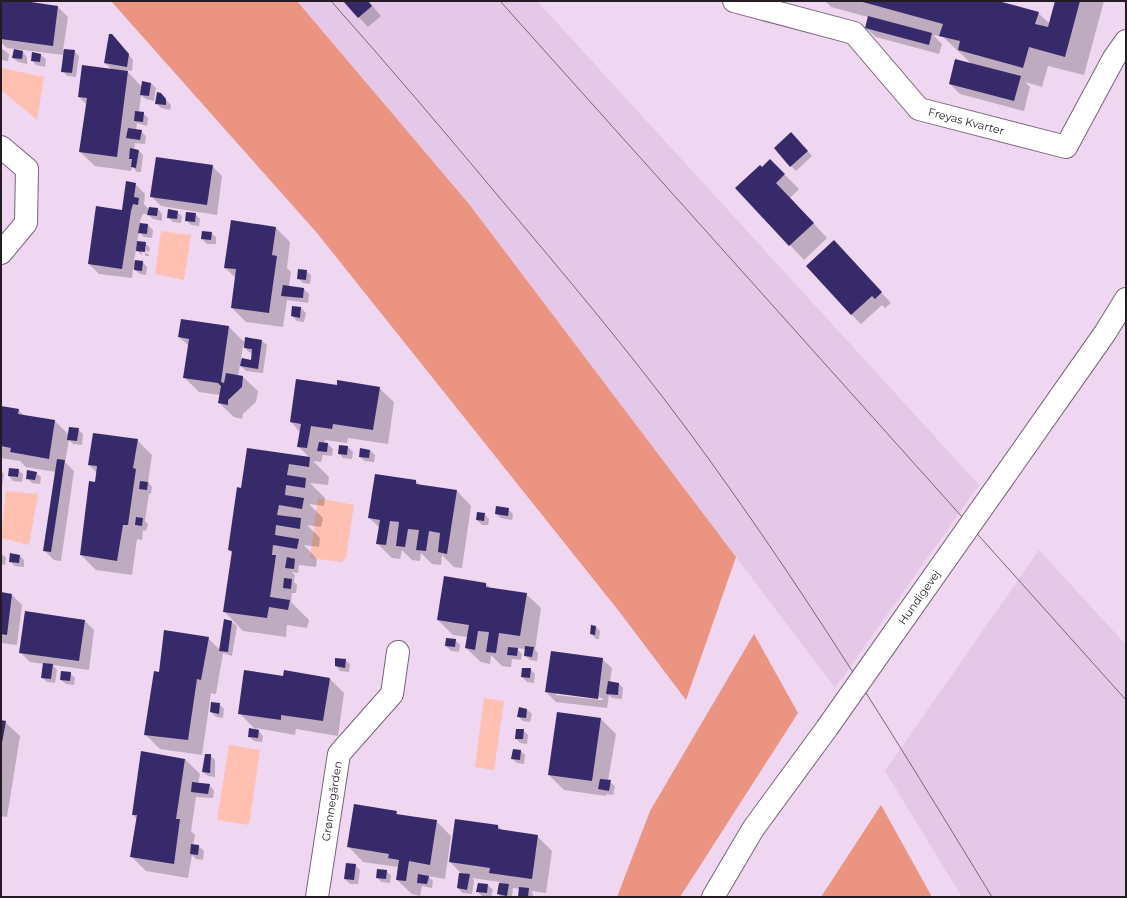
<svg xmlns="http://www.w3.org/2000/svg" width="1127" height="898" font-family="Montserrat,sans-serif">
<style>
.built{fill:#e5c8e8}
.green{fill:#ffc0b2}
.forest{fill:#ea9481}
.shadow{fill:#0003;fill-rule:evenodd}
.building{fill:#372a6a}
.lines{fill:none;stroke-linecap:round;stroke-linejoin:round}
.street-casing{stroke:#78637a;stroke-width:24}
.secondary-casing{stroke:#78637a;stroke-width:24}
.street{stroke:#fff;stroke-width:22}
.secondary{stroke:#fff;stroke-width:22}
.tram{stroke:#766677;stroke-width:1}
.secondary-bridge-casing{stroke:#78637a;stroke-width:24;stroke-linecap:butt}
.secondary-bridge{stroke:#fff;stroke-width:22}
.labels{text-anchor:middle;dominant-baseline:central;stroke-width:4;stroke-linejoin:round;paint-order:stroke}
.street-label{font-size:11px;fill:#241b25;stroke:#fce4fe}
</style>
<rect width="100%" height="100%" fill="#efd6f1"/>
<!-- built -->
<g class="built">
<path d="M297 1H537L979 485 835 688 469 204Z"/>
<path d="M1039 550 1126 645V897H962L885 771Z"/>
</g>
<!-- green -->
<g class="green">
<path d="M1 68 44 77 37 120 1 90Z"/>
<path d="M161 231 191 235 184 280 155 274Z"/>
<path d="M6 491 38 494 29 545 1 538Z"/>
<path d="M318 498 354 505 346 557 342 562 310 558Z"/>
<path d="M484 698 504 701 494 770 475 767Z"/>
<path d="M229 745 260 750 249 825 217 820Z"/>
</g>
<!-- forest -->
<g class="forest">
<path d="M111 1H297L469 204 736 557 686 700 618 610 317 233Z"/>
<path d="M754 634 798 713 680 897H617L650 811Z"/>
<path d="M881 805 932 897H821Z"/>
</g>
<!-- shadow -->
<g class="shadow">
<path d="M2 1H31V3L58 7 68 17 63 50 74 51 79 56 76 77 67 76 63 71 64 55 7 48 1 42Z"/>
<path d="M344 1H368L381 16 368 27Z"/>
<path d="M821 1H994L1038 13 1050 24 1056 1H1104L1084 75 1048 66 1042 87 1025 82 1030 87 1024 111 960 94 950 84 973 65 943 37 933 35 942 44 939 54 876 37 866 28 868 17 831 7 826 2Z"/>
<path d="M116 40 133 60 132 71 126 70 142 87 151 83 156 88 154 101 146 99 141 95 139 112 143 113 148 118 147 126 137 123 136 130 141 131 146 136 145 144 135 143 134 150 139 151 143 155 141 172H137L132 166 131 171 95 166 80 152 87 105 79 97 112 70 105 63Z"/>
<path d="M1 48 9 54 8 61 1 60Z"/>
<path d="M23 52 27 57V64L18 62 13 58Z"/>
<path d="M41 55 46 59 45 67 36 65 32 60Z"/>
<path d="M165 99 171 105 170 110 161 108 156 103Z"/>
<path d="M796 138 812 156 796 171 791 166Z"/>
<path d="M770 160 799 189 790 198 827 238 804 260 790 245 762 168Z"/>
<path d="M212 166 222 176 217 215 161 206 151 196Z"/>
<path d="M135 184 145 194 144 204 149 210 158 209 162 214V221L153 219 148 214H143L140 221V224L148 225 153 230 152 238 144 237 139 232 137 242 145 243 150 248 149 252 146 251V246L141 251 143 256 136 250 134 261 143 262 147 267 146 275 140 274 133 268 132 278 99 274 89 264 123 211Z"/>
<path d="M177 212 182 216 181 223 173 222 168 217Z"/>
<path d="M195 214 200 219 199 226 191 225 186 220Z"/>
<path d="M276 228 290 242 287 268 291 272 289 287 304 289 309 294 308 303 287 300 283 327 246 322 232 308 236 278 225 268Z"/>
<path d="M211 233 216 237V244H207L202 239Z"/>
<path d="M844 252 891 303 885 308 882 305 861 324 851 314Z"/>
<path d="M145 253 149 254V256H145Z"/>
<path d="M306 271 311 275 310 284 303 283 298 278Z"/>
<path d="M293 307 301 308 306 313 304 322 297 321 292 316Z"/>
<path d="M229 327 245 343 246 338 262 341 267 345 263 373 246 371 240 365 238 376 243 377 258 391 256 402 243 414 242 419 234 417 219 403 220 395 199 392 184 377 189 346 179 337ZM243 346 249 352 253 353 252 361 241 359Z"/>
<path d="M338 386 379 388 394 402 388 444 348 438 347 443 325 440 324 444H328L333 449 332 456 323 455 321 462 313 461 329 477 328 485 310 483 325 498 324 506 309 504 323 518 321 527 307 525 320 538 319 547 304 545 317 559 316 567 299 565 298 573 292 572 295 575 294 582 297 585 296 593H292L291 602 309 620 307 628 287 625 286 637 243 631 224 611 233 554 229 550 242 489 248 449 310 458 298 446 300 432 291 422Z"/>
<path d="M1 407 18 410 25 416 55 421 69 435 78 429 83 434 82 445 73 444 69 440 65 462 74 471 61 561 54 560 44 550 56 472 26 467 20 461 1 458Z"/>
<path d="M137 440 152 455 148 482 152 487 151 494 149 493 145 521 148 524 146 531 143 530 142 540 137 539 132 575 96 570 81 555 97 473 89 465Z"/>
<path d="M340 446 348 447 353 452 352 459 343 458 339 453Z"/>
<path d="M370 450 375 455 374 462 365 461 360 457Z"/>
<path d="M18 470 23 474 22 482 13 481 9 476Z"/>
<path d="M1 471 4 474 2 487H1Z"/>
<path d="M36 473 41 477 40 484 32 483 27 478Z"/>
<path d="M416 481 421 486 457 491 471 506 462 568 454 567 442 555 441 565 432 564 421 553 420 561 412 560 402 550 400 559 392 558 377 543 380 528 369 518Z"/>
<path d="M508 509 513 514 512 520 501 518 496 514Z"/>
<path d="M484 514 489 519 488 525H482L477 520Z"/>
<path d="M1 553 6 558 5 565 1 564Z"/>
<path d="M20 556 24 560V567L15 566 10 561Z"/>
<path d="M486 584 490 588 526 594 541 608 535 650 538 653 537 661 530 660 525 655 526 649 516 648 522 654 521 660 512 659 511 667 502 666 491 655 490 664 481 662 466 648 468 637 453 635 438 620Z"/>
<path d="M1 593 12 595 22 605 17 645 1 643Z"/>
<path d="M85 621 94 630 89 670 53 665 57 670 55 683 47 682 42 677 44 664 30 662 20 652Z"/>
<path d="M232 622 237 626 232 656 223 653 216 694 211 693 202 755 160 749 145 734 160 673 208 638 220 650Z"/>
<path d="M596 627 600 631 599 639H596L591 634Z"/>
<path d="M455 640 460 645 459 652 451 651 446 646Z"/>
<path d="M602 659 612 668 610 683 619 684 623 688 622 699 612 698 609 695 607 708 556 702 546 692ZM556 693 603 698 602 700 556 695Z"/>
<path d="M345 660 350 664 349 672 340 671 336 666Z"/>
<path d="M530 669 535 674 534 683 527 682 522 677Z"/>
<path d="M70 673 75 678 74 685 66 684 61 680Z"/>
<path d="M284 677 330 679 344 693 338 736 296 729 295 735 256 728 263 736 262 742 254 741 249 736 256 730 239 713Z"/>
<path d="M219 704 224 709 223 718 216 717 211 712Z"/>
<path d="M527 710 532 714 530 722 523 721 518 716Z"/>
<path d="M601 719 616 734 608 781 615 786 613 795 607 794 606 796 564 790 549 775Z"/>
<path d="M1 721 5 722 20 736 7 817 1 816Z"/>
<path d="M523 730 528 735 527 744 520 743 516 738Z"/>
<path d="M521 751 525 755 524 764 517 763 512 758Z"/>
<path d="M210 755 215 760V777L208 776 203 772Z"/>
<path d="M185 759 200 774 198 784 209 785 214 790 213 798 196 797 191 831 195 835 193 845 199 846 204 851 203 860 196 859 192 855 188 878 146 871 131 856 137 819 133 815Z"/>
<path d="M396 812 400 816 436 821 451 836 445 879 428 876 433 881 432 888 422 886 420 896 412 894 397 880 398 867 363 862 349 847Z"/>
<path d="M498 826 503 831 537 836 552 851 546 893 531 891 533 894V897H519L520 889 513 888 512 897H501L498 894 500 882 472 878 474 880 472 894 462 893 458 888 460 874H462L450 862Z"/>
<path d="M355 865 360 870 358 884H350L345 879Z"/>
<path d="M386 871 391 875 390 883 381 882 377 877Z"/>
<path d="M488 885 493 890 491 897 482 896 477 891Z"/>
</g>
<!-- building -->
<g class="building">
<path d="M1 1H24L58 6 53 46 1 39Z"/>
<path d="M343 1H368L372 6 358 18Z"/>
<path d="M859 1H998L1039 12 1035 24 1048 27 1055 1H1080L1065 57 1029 47 1023 68 958 50 960 41 939 36 943 24Z"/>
<path d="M868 16 932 33 929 45 865 28Z"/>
<path d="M109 34H112L129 54 127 67 104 63Z"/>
<path d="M14 49 23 51 22 59 12 58Z"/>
<path d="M64 49 75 50 72 73 61 72Z"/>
<path d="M32 52 41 54 40 62 31 61Z"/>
<path d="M955 59 1021 76 1014 101 949 84Z"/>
<path d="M82 65 128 71 117 157 79 152 87 98 78 97Z"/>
<path d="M142 81 151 83 149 96 140 95Z"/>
<path d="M157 92 161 93 166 99V105L155 104Z"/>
<path d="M135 111 144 112 143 122 134 121Z"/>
<path d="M128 128 142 130 140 140 126 138Z"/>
<path d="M791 132 808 151 790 167 774 148Z"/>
<path d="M130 148 139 150 136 168 131 167 132 159H129Z"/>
<path d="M156 157 213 165 207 205 150 197Z"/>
<path d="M770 159 785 174 776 183 814 223 789 246 735 188 760 165 762 167Z"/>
<path d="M126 181 136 183 134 197 139 198 138 205 133 204 131 211 122 269 88 264 96 206 122 210Z"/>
<path d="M149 207 158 208 157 216 147 215Z"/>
<path d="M168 209 178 211 177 219 167 218Z"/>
<path d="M186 212 196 213 195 222 185 221Z"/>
<path d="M231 220 276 227 272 255 277 256 269 313 231 308 236 269 224 268Z"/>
<path d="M140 223 148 224 147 234 138 233Z"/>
<path d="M202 231 212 232 211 240 201 239Z"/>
<path d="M834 240 882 292 875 299 872 296 851 315 806 266Z"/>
<path d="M137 241 146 242 145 252 136 251Z"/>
<path d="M135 260 143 261 142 271 134 270Z"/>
<path d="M298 269 307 270 306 280 297 279Z"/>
<path d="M283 285 304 288 303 298 281 296Z"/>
<path d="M292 306 301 307 300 318 291 316Z"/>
<path d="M181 319 229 326 221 382 224 383 226 373 243 376 242 387 228 400V405L218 403 221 386 218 383 183 378 189 339 178 337Z"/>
<path d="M245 337 262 340 258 369 240 366 242 358 251 360 252 349 244 348Z"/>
<path d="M296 379 337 385V380L380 387 373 430 333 424 332 429 311 426 307 448 297 447 301 424 290 422Z"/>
<path d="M1 406 19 409 18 414 55 420 49 459 10 452 11 448 1 446Z"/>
<path d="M69 427 79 428 77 441 67 440Z"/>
<path d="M93 433 138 439 133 468 136 469 128 525H123L117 561 80 555 89 481 95 482 97 466 88 465Z"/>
<path d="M319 442 328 443 327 452 317 451Z"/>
<path d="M339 445 348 446 347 455 338 454Z"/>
<path d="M247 448 310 457 309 467 289 464 287 475 306 478 305 488 286 485 285 495 304 498 302 509 279 505 277 515 301 518 300 529 276 525 275 535 299 539 297 549 273 545 272 555H276L270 597 290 600 288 610 269 607 267 618 223 612 232 551 228 550 237 487 241 488Z"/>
<path d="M360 448 370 450 369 458 359 457Z"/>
<path d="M57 459 65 460 51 552 43 551Z"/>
<path d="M9 468 19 469 18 477 8 476Z"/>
<path d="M27 470 37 472 35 480 26 479Z"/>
<path d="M375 474 416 480V484L457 490 447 554 438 552 440 533 429 531 426 551 416 550 419 530 408 529 405 547 396 546 399 522 390 521 386 545 376 544 380 520 368 518Z"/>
<path d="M140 481 148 482 147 490 139 489Z"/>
<path d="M496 506 509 508 508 516 495 514Z"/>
<path d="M477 512 485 513 484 521 476 520Z"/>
<path d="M136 517 143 518 142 526 135 525Z"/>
<path d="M10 553 20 555 19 563 9 562Z"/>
<path d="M287 557 295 559 294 569 285 568Z"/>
<path d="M444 576 486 583V587L527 593 520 636 499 633 496 653 486 652 489 632 478 631 475 650 465 648 469 625 437 620Z"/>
<path d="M284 578 292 579 291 589 283 588Z"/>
<path d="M1 592 12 594 7 635 1 634Z"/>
<path d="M25 611 85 620 79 661 19 653Z"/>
<path d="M224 619 232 621 228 652 219 651Z"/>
<path d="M591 625 596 626 595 635 590 634Z"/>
<path d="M164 630 209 637 201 680 197 679 188 740 144 735 154 671 159 672Z"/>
<path d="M446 638 456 639 455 647 445 646Z"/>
<path d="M525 646 534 647 532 657 524 656Z"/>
<path d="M508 647 518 648 517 656 507 655Z"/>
<path d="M551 651 603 658 598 699 545 692Z"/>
<path d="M335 658 346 659 345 668 335 666Z"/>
<path d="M43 663 53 664 51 679 41 678Z"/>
<path d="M522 668H531L530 678 521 677Z"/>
<path d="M244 670 283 676 284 670 330 678 323 721 281 715V720L238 714Z"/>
<path d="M61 671 71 672 70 681 60 680Z"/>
<path d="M608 681 619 683 618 695 606 694Z"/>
<path d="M211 702 220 703 219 714 210 712Z"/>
<path d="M519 707 527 709 526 718 517 717Z"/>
<path d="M557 712 601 718 592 781 548 775Z"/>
<path d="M1 720 6 721 2 743H1Z"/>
<path d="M249 728 259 730 258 738 248 737Z"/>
<path d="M516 729H524L523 739H515Z"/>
<path d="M513 749 521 750 520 760 511 759Z"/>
<path d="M141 751 185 759 176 819H180L174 864 130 857 137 815H132Z"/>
<path d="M205 754H211L210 773 202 772Z"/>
<path d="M600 779 611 780 609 791 598 789Z"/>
<path d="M192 782 210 784 208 794 191 792Z"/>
<path d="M354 804 397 811 396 814 437 820 430 865 409 861 406 881 396 880 399 860 388 858 389 854 347 847Z"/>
<path d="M455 819 498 825V829L538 835 532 879 489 873 490 868 449 862Z"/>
<path d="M191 844 199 845 198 855 190 854Z"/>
<path d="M346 863 356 864 354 880 344 879Z"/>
<path d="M377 869 387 870 386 879 376 878Z"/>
<path d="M459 873 470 874 467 890 457 888Z"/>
<path d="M418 874 429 876 427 884 417 883Z"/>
<path d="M478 883 488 884 487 893 476 892Z"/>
<path d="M499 883 509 884 507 896 497 894Z"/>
<path d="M519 887 529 888 528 897H518Z"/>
</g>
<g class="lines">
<!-- street casing -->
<g class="street-casing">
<g id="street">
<path id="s1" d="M734 1 854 33 919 109 1066 147 1114 58 1126 41"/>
<path d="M1 147 27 169 26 223 1 253"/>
<path id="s2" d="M317 897 339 754 392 694 398 652"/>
</g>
</g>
<!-- secondary casing -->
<g class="secondary-casing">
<g id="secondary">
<path d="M1001 481 1105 333 1126 299"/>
<path d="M713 897 753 829 827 728"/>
</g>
</g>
<!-- street -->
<use href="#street" class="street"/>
<!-- secondary -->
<use href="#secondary" class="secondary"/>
<!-- tram -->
<g class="tram">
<path d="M331 1C388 65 444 131 499 197 564 274 629 351 689 432 799 581 896 739 992 897"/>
<path d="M500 1 1126 700"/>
</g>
<!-- secondary-bridge casing -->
<g class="secondary-bridge-casing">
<g id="secondary-bridge">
<path id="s3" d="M827 728 1001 481"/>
</g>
</g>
<!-- secondary-bridge -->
<use href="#secondary-bridge" class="secondary-bridge"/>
</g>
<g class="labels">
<!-- street labels -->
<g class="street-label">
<text stroke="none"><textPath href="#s1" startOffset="273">Freyas Kvarter</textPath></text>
<text stroke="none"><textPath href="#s3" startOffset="160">Hundigevej</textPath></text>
<text stroke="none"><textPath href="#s2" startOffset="97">Grønnegården</textPath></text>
</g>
</g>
<!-- border -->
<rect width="1127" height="898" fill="none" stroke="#241b25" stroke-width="4"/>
</svg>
